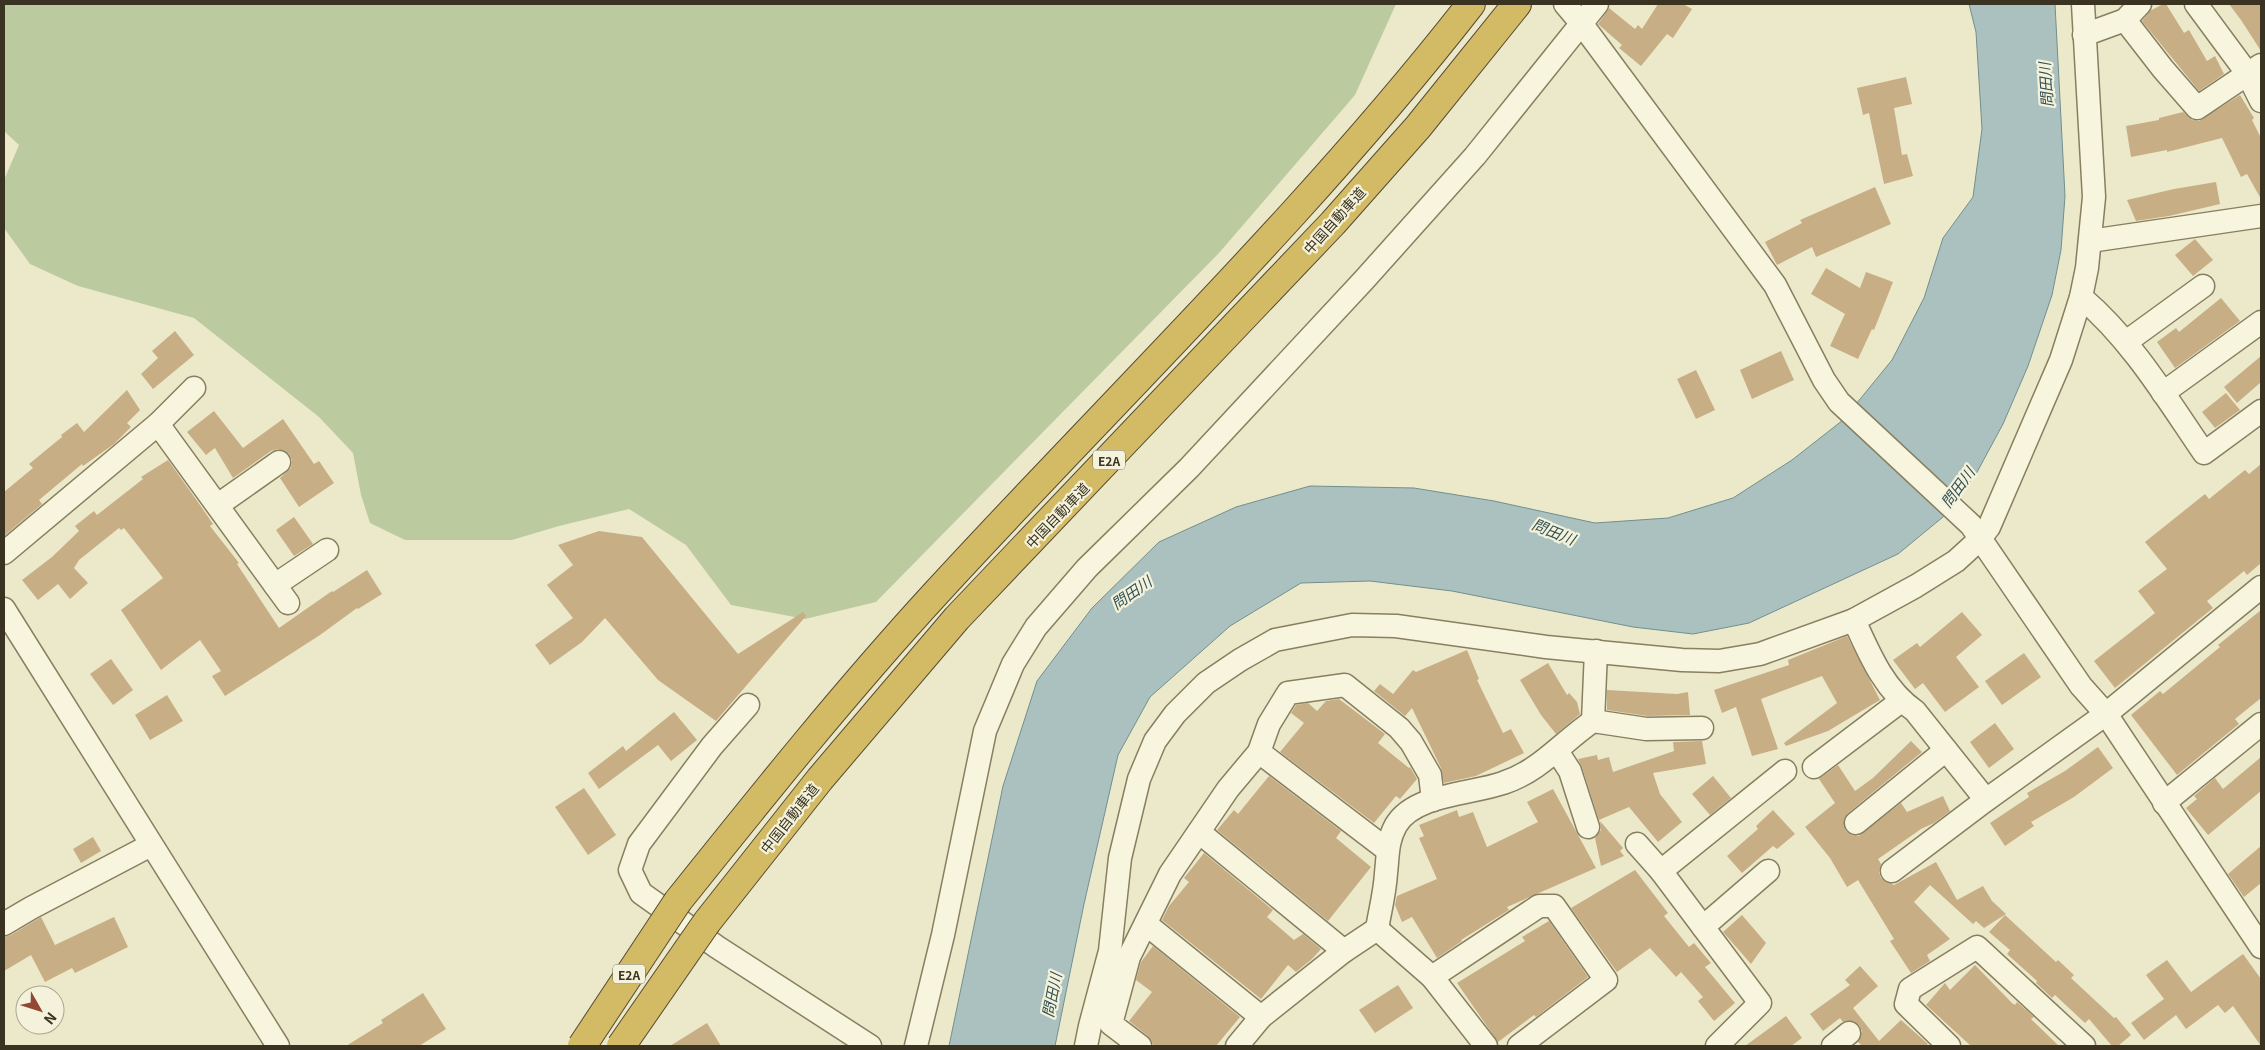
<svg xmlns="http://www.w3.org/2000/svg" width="2265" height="1050" font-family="Georgia,'Noto Sans JP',serif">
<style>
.green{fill:#bcca9f}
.water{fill:#abc1bf;stroke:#728f8e}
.building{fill:#c7ae84}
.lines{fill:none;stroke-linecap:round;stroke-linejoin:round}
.minor-casing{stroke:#887e60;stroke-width:25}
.motorway-casing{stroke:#564b34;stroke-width:30}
.minor{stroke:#f7f5de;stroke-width:22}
.motorway{stroke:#d3ba64;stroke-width:28}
.motorway-bridge-casing{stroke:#564b34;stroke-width:30;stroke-linecap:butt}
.motorway-bridge{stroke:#d3ba64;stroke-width:28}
.labels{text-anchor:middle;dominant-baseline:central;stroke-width:4.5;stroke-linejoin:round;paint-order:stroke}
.shield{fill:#f4f2da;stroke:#726c59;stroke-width:1}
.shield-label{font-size:12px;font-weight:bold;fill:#3a3322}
.street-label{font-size:14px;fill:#3a3322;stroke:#f4f2da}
.water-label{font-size:15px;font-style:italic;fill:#335258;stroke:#f4f2da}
</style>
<rect width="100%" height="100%" fill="#ece9cb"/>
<!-- green -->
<path class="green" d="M4 4H1396L1355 95 1219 253 876 602 805 619 731 605 686 545 629 509 559 526 512 540H405L370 523 361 495 353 453 319 417 194 318 78 286 30 264 4 228V180L19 145 4 131Z"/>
<!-- water -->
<path class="water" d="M1969 4H2055L2065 196 2061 250 2052 295 2028 366 2003 424 1976 474 1943 517 1898 554 1749 623 1693 634 1633 627 1452 591 1370 581 1301 583 1230 626 1150 697 1118 755 1084 904 1055 1046H949L1003 786 1037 681 1092 608 1159 542 1236 507 1310 486 1414 488 1494 501 1595 523 1668 518 1733 498 1792 460 1843 420 1892 360 1924 298 1943 238 1973 197 1982 129 1976 32Z"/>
<!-- building -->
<g class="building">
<path d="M1658 4H1683L1692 9 1673 38 1667 34 1641 66 1619 48 1622 45 1598 24 1609 8 1635 29 1638 25 1642 29Z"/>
<path d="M2163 4H2166L2184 33 2189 30 2207 61 2215 56 2224 74 2199 91 2142 21 2150 11Z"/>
<path d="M2229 4H2261V51L2241 20Z"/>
<path d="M1906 77 1912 104 1894 108 1902 155 1907 154 1913 176 1884 184 1869 113 1863 115 1857 88Z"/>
<path d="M2240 95 2254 118 2252 120 2261 138V199L2247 174 2241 177 2222 138 2167 152V150L2131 157 2126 126 2159 120V118L2183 112 2192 120 2199 121Z"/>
<path d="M2216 182 2220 204 2169 216 2136 221 2127 200 2174 189Z"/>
<path d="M1875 187 1891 224 1816 257 1812 247 1777 265 1765 242 1802 223 1800 220Z"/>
<path d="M2195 239 2213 260 2193 276 2175 255Z"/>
<path d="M1826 268 1860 288 1866 272 1893 282 1874 330 1872 329 1858 359 1830 346 1845 314 1811 294Z"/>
<path d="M2221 298 2240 321 2175 368 2157 342 2176 328 2179 332Z"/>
<path d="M175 331 194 355 153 389 141 374 158 358 152 351Z"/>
<path d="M1781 351 1794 380 1752 399 1740 370Z"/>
<path d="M2261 356V382L2237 403 2224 387Z"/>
<path d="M1696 370 1715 410 1696 419 1677 379Z"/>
<path d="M127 390 140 410 127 423 131 427 114 444 83 466 82 464 39 500 42 504 4 536V492L33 468 29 464 62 437 61 435 77 423 84 432Z"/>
<path d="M2226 393 2240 410 2215 428 2202 412Z"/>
<path d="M214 411 243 448 283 419 314 464 319 461 334 483 299 507 280 478 291 468 292 460 289 454 278 449 271 451 233 478 215 448 206 455 187 432Z"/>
<path d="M168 460 200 505 213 524 210 526 239 563 237 564 279 628 332 591 333 592 367 570 382 594 358 609 357 608 320 635 225 696 212 676 221 671 200 640 161 670 121 610 163 578 124 528 121 530 119 528 79 560 74 568 88 583 70 599 58 584 38 600 22 580 52 557 79 531 75 526 94 511 97 515 143 479 141 477Z"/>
<path d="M2261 464V563L2247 575 2244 571 2207 601 2213 608 2115 688 2094 661 2155 613 2138 591 2167 569 2145 542 2205 494 2209 499 2245 470 2249 474Z"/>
<path d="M294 517 313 544 294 556 276 530Z"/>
<path d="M599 531 642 537 738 654 803 612 806 616 716 721 658 680 605 618 582 642 550 665 535 645 573 618 547 585 573 565 558 545Z"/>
<path d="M2261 610V698L2235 719 2239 724 2177 775 2131 715 2160 691 2163 694 2220 647 2218 645Z"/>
<path d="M1962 612 1982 635 1956 657 1979 687 1945 712 1923 683 1915 689 1893 660 1917 643 1920 647Z"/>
<path d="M1847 636 1880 700 1828 731 1786 746 1784 743 1837 703 1822 676 1761 699 1778 749 1752 756 1736 707 1722 713 1714 690 1789 665 1788 660Z"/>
<path d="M1467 650 1479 679 1477 680 1503 733 1511 729 1524 753 1476 776 1444 783 1441 768 1412 708 1405 716 1374 691 1380 684 1393 694 1413 670 1416 672Z"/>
<path d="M2024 653 2041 677 2002 705 1985 681Z"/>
<path d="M111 659 133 690 113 705 90 674Z"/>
<path d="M1548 663 1567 695 1569 693 1577 702 1580 714 1556 734 1541 715 1520 680Z"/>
<path d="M1607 690 1677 694 1688 692 1690 715 1647 716 1607 710Z"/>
<path d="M167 695 183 721 150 740 135 715Z"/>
<path d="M1339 699 1385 734 1378 743 1409 768 1410 767 1417 779 1400 799 1396 796 1374 823 1280 752 1304 723 1291 713 1296 705 1308 703 1317 711 1326 701Z"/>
<path d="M674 712 697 740 671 761 658 745 599 789 588 773 623 746 626 751Z"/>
<path d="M1995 723 2014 749 1989 768 1970 742Z"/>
<path d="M1702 741 1706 764 1653 773 1660 794 1682 822 1658 842 1629 807 1599 820 1582 767 1578 759 1597 755 1598 760 1609 757 1613 772 1674 751 1673 742Z"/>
<path d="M1911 741 1922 752 1848 813 1844 819 1846 831 1852 835 1859 836 1901 803 1907 812 1943 796 1950 811 1934 823 1921 829 1878 859 1881 864 1879 872 1881 878 1894 885 1936 862 1957 900 1983 886 1992 901 2006 914 1984 928 1976 921 1973 924 1930 885 1914 902 1950 939 1927 955 1930 961 1911 973 1890 941 1894 939 1858 880 1847 887 1830 858 1805 827 1835 803 1819 779 1838 765 1855 791 1873 778Z"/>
<path d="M2098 747 2113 768 2074 797 2031 822 2034 826 2005 846 1990 823 2029 797 2027 793 2065 771Z"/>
<path d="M2261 757V791L2208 835 2186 808 2197 799 2194 796 2215 778 2223 789Z"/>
<path d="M1269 776 1341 831 1336 838 1371 867 1328 921 1217 830 1234 810 1238 814Z"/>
<path d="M1713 776 1731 798 1710 815 1692 794Z"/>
<path d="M584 788 616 835 588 855 555 807Z"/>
<path d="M1553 789 1596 868 1507 907 1509 910 1461 940 1462 941 1437 958 1412 917 1402 922 1395 905 1397 896 1437 879 1419 838 1424 836 1419 825 1457 810 1459 817 1473 812 1487 847 1538 822 1527 802Z"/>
<path d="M1773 810 1795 834 1777 849 1773 846 1742 873 1727 856 1758 829 1756 826Z"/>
<path d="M1600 821 1623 848 1620 851 1624 856 1601 866 1595 838 1601 830Z"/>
<path d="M93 837 101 851 81 863 73 849Z"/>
<path d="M2261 846V883L2244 897 2228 874Z"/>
<path d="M1204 853 1273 910 1267 917 1294 940 1303 934 1321 949 1312 959 1296 972 1288 965 1261 999 1162 920 1169 906 1189 882 1184 878Z"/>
<path d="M1635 870 1668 913 1664 916 1689 947 1694 943 1711 963 1705 967 1735 1003 1714 1021 1698 1001 1703 997 1681 972 1676 977 1650 948 1617 972 1571 908Z"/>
<path d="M1742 915 1766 943 1751 964 1723 932Z"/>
<path d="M2005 915 2056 962 2058 960 2074 975 2071 978 2114 1018 2116 1017 2131 1035 2118 1046H2112L2089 1019 2085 1023 2055 995 2052 998 2036 983 2037 981 2007 954 2010 950 1989 932Z"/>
<path d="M41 917 55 945 114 917 128 947 75 973 72 968 45 982 31 955 4 971V937L11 935Z"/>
<path d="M1549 921 1588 977 1536 1017 1534 1015 1498 1042 1457 983 1525 941 1522 937Z"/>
<path d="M1153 946 1240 1017 1216 1046H1154L1148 1036 1129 1021 1152 992 1136 980 1141 962Z"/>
<path d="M2243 954 2261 979V1046L2233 1006 2225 1013 2218 1005 2186 1029 2176 1015 2144 1040 2131 1023 2164 999 2146 975 2167 960 2191 992Z"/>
<path d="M1975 965 2012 1003 2015 1005 2017 1002 2034 1017 2031 1019 2059 1046H1971L1926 1005 1945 983 1950 990Z"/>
<path d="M1860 966 1878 986 1853 1008 1879 1041 1901 1020 1928 1044 1925 1046H1862L1858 1042 1862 1031 1859 1025 1853 1021 1843 1022 1840 1018 1823 1031 1810 1014 1850 985 1845 980Z"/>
<path d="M1398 985 1413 1008 1375 1033 1359 1010Z"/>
<path d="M423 993 446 1029 419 1046H346L383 1023 381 1020Z"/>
<path d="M1786 1016 1802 1038 1791 1046H1745Z"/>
<path d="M707 1023 721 1046H670Z"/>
</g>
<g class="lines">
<!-- minor casing -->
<g class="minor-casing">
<g id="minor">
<path d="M1565 4 1581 23 1775 285 1824 380 1839 402 1971 525 2081 686 2106 714 2261 947"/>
<path d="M2196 4 2247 73 2261 101"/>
<path d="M2125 20 2163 69 2197 108 2261 65"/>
<path d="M2084 35 2125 20 2140 4"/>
<path d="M2090 241 2261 216"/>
<path d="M2081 297C2132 340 2167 399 2204 453L2261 411"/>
<path d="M2126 342 2203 286"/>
<path d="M2163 393 2261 322"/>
<path d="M158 424 194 388"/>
<path d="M218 505 279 462"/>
<path d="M4 553 158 424 288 603"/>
<path d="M275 585 327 550"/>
<path d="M4 609 278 1046"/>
<path d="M1854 620C1869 653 1884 690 1915 711L1986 800"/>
<path d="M748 705 712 746 639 844 630 870 641 893 717 947 870 1046"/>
<path d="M1593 721 1596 651"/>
<path d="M1557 751 1570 771 1588 827"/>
<path d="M1259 752 1386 849"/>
<path d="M1814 767 1901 701"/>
<path d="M2164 803 2261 724"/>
<path d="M1856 823 1946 750"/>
<path d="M1199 832 1344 951"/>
<path d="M1637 844 1661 871"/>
<path d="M1892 871 1986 800 2106 714 2261 587"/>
<path d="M4 924 31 908 151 845"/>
<path d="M1146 924 1261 1017"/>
<path d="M1703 927 1768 871"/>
<path d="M1377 929 1432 977 1486 1046"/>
<path d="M1432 977 1539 906H1554L1606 980 1519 1046"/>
<path d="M916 1046 943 935 985 731 1013 664 1036 627 1087 568 1189 468 1364 280 1475 156 1597 4"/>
<path d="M1086 1046 1090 1026 1110 951 1120 858 1139 779 1155 741 1175 714 1206 683 1240 660 1275 640 1352 625 1396 626 1546 647 1682 660 1719 661 1760 654 1854 620 1916 586 1956 561 1979 540 1989 527 2061 360 2081 297 2087 268 2094 197 2083 4"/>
<path d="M1140 1046 1111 1024 1129 957 1170 874 1228 789 1259 752 1269 724 1288 693 1345 685 1399 728 1411 742 1430 775 1433 800"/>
<path d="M1237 1046 1261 1017 1344 951 1377 929C1380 911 1385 892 1386 873 1388 856 1387 841 1396 825 1414 794 1472 794 1503 783 1540 771 1562 742 1593 721L1646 729 1702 728"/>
<path d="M1717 1046 1760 1003 1661 871 1785 771"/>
<path d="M1833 1046 1849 1033"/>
<path d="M1949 1046 1906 1004 1910 989 1977 947 2084 1046"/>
</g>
</g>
<!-- motorway casing -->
<g class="motorway-casing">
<g id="motorway">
<path d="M678 901C762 796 846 691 937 592 1116 397 1308 213 1471 4"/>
<path d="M707 922 820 779 957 618 1333 223 1418 127 1517 4"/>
</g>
</g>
<!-- minor -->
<use href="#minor" class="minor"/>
<!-- motorway -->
<use href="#motorway" class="motorway"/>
<!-- motorway-bridge casing -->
<g class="motorway-bridge-casing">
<g id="motorway-bridge">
<path d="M582 1046 678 901"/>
<path d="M621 1046 707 922"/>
</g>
</g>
<!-- motorway-bridge -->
<use href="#motorway-bridge" class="motorway-bridge"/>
</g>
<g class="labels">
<!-- shield labels -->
<g class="shield">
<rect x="1093" y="450.5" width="32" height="19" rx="4"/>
<rect x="613" y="964.5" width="32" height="19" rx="4"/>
</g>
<g class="shield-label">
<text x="1109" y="460">E2A</text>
<text x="629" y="974">E2A</text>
</g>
<!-- street labels -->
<g class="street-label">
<text transform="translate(1334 220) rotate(-48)">中国自動車道</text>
<text transform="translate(1057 515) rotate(-46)">中国自動車道</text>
<text transform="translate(789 818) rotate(-52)">中国自動車道</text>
</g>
<!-- water labels -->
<g class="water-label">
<text transform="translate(2045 85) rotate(-94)">問田川</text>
<text transform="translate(1957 487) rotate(-54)">問田川</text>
<text transform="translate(1554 531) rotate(22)">問田川</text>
<text transform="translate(1131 592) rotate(-35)">問田川</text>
<text transform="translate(1051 995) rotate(-79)">問田川</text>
</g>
</g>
<!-- border -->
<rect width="2265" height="1050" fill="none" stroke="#3a3322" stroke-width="10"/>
<!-- north arrow -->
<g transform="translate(40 1010) rotate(129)"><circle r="24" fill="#f4f2da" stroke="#aaa690"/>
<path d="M0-4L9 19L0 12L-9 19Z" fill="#924834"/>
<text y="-8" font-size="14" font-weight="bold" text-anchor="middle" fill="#3a3322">N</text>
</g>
</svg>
